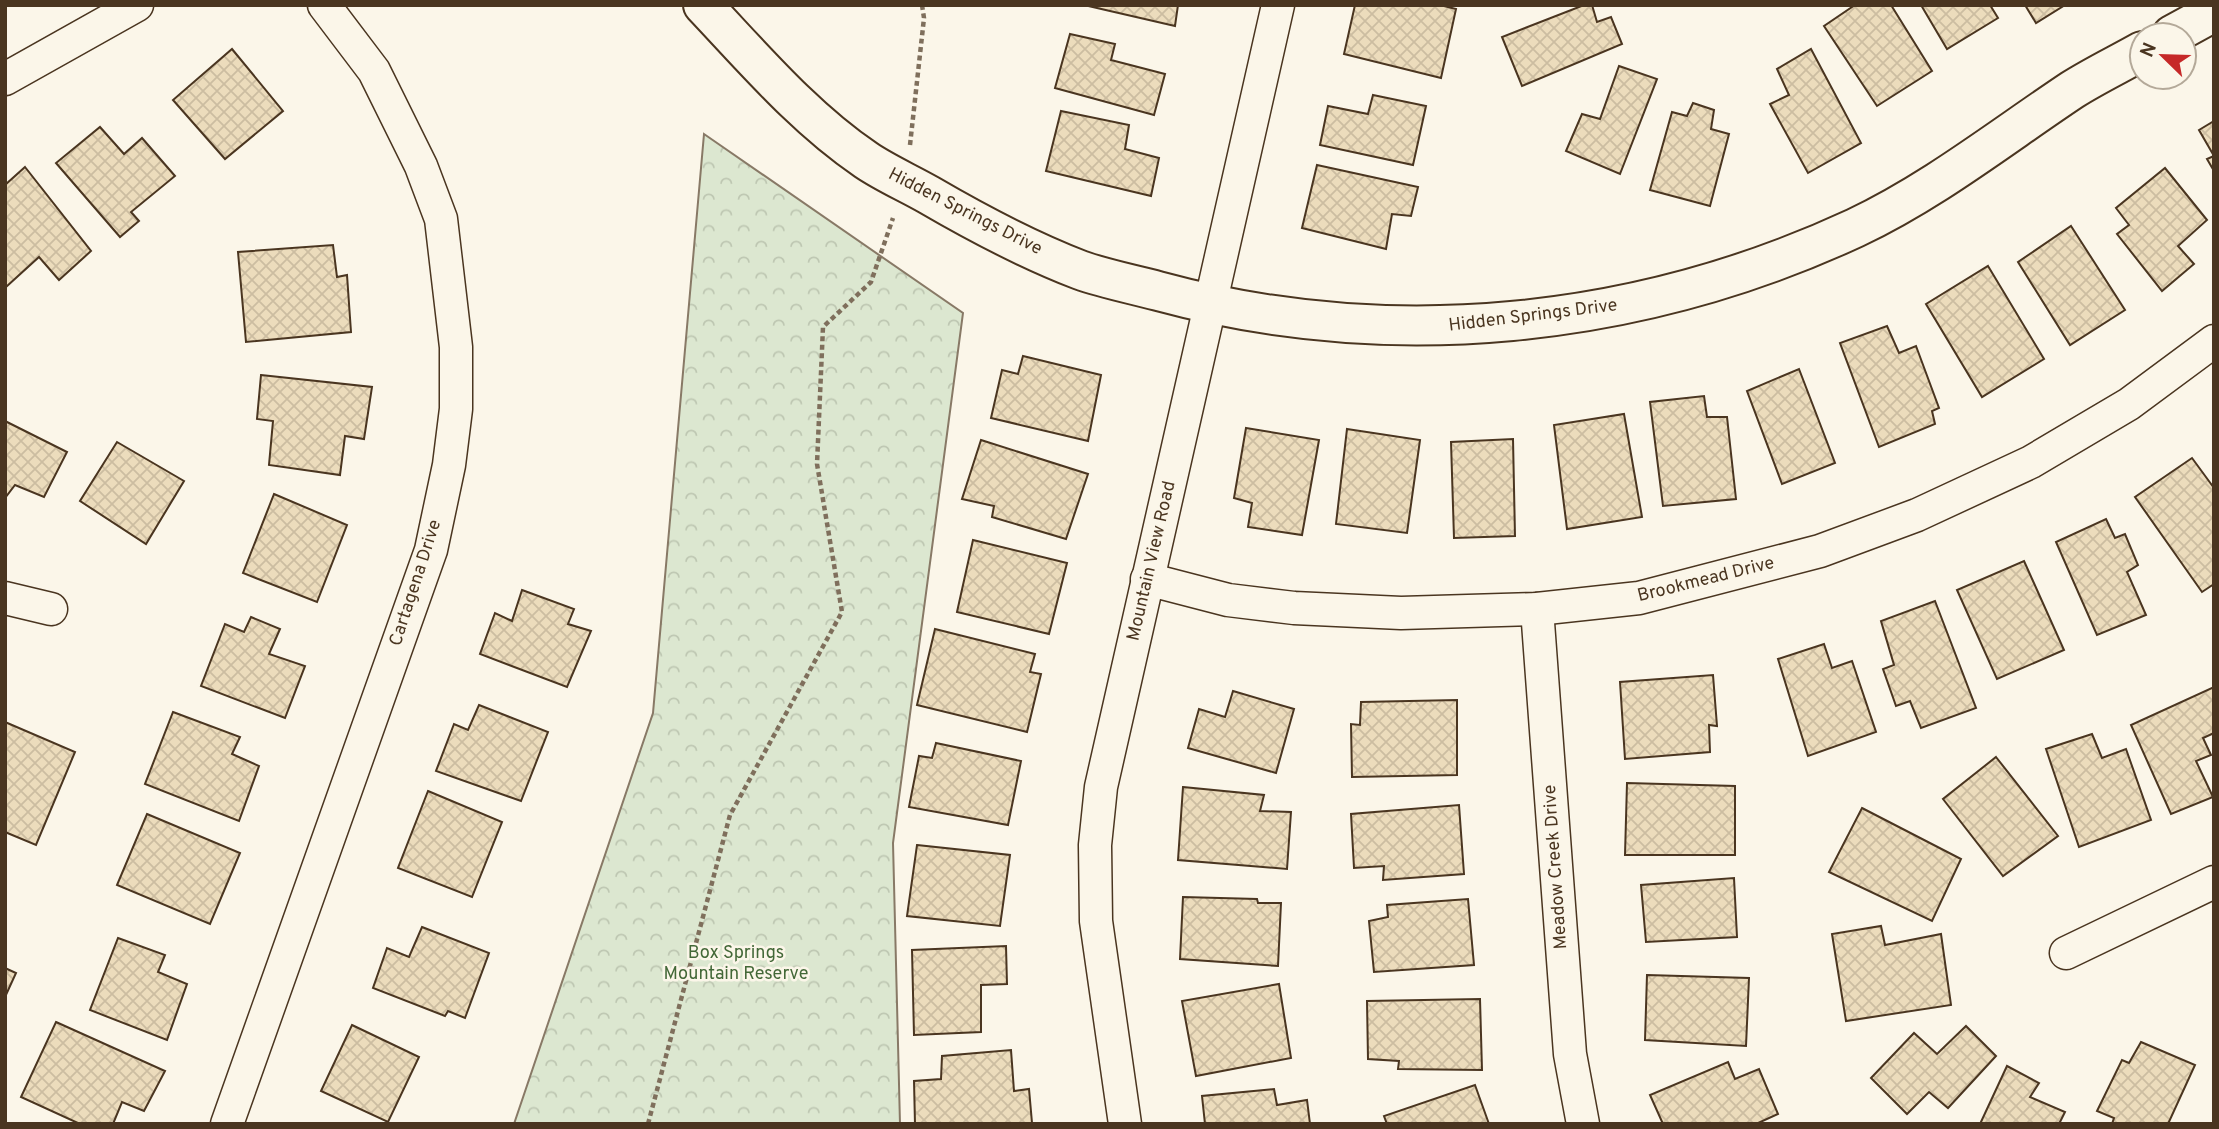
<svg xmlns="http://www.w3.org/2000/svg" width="2219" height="1129" font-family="Overpass,sans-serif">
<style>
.park{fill:url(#park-crowns);stroke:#887966;stroke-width:2}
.building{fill:url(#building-cross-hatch);stroke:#4a3520;stroke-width:2}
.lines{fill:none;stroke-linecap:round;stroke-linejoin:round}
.street-casing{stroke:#4a3520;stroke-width:35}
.secondary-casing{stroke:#4a3520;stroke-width:42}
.path{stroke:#7f6f5c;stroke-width:4.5;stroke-dasharray:5 3.5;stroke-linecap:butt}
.street{stroke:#fbf6e9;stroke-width:32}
.secondary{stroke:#fbf6e9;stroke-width:38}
.labels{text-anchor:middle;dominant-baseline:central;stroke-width:5;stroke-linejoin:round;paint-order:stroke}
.street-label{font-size:18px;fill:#4a3520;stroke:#fbf6e9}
.park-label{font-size:18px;fill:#436837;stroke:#fbf6e9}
</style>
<defs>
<pattern id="park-crowns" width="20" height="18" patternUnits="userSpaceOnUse" patternTransform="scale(1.75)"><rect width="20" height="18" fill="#dce7d0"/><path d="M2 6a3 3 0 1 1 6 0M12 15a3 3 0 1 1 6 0" fill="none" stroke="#bec7b2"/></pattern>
<pattern id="building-cross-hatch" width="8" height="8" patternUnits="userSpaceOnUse" patternTransform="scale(1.75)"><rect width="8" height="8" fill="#ecdcbc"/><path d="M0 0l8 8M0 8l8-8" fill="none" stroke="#ccbda1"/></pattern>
</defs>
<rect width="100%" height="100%" fill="#fbf6e9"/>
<!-- park -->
<path class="park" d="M704 134 963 313 893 843 900 1124H514L653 713Z"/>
<!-- building -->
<g class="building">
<path d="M1084 5H1178L1175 26Z"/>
<path d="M1355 5H1440L1456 9 1441 78 1344 54Z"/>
<path d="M1584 5H1592L1597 22 1611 17 1622 44 1522 86 1502 37Z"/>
<path d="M1855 5H1891L1932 71 1877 106 1824 26Z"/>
<path d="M1921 5H1990L1998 18 1947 49Z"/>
<path d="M2025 5H2065L2036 23Z"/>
<path d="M1070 34 1115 44 1111 60 1165 74 1154 115 1055 88Z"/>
<path d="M232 49 283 111 225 159 173 100Z"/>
<path d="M1811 49 1861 143 1808 173 1770 104 1789 95 1777 69Z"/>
<path d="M1619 66 1657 79 1620 174 1566 151 1582 114 1600 119Z"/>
<path d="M1373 95 1426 106 1413 165 1320 145 1328 106 1368 114Z"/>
<path d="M1693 103 1714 110 1711 129 1729 134 1710 206 1650 190 1672 112 1687 116Z"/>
<path d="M1061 111 1129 125 1125 149 1159 158 1151 196 1046 171Z"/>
<path d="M2214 121V171L2207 159 2214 156 2199 130Z"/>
<path d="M100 127 124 154 142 138 175 176 131 212 139 221 120 237 56 163Z"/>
<path d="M1317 165 1418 187 1411 216 1392 214 1386 249 1302 228Z"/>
<path d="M25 167 91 251 59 280 39 257 6 287 5 185Z"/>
<path d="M2165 168 2207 220 2178 246 2194 264 2162 291 2117 234 2129 225 2116 208Z"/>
<path d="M2071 226 2125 310 2070 345 2018 262Z"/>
<path d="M333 245 337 277 347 275 351 332 246 342 238 252Z"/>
<path d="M1988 266 2044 359 1982 397 1926 304Z"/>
<path d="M1887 326 1899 353 1916 346 1939 408 1932 411 1935 424 1879 447 1840 343Z"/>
<path d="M1023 356 1101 375 1088 441 991 418 1002 370 1018 374Z"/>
<path d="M1799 369 1835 463 1782 484 1747 391Z"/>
<path d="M261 375 372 387 364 439 345 436 340 475 269 465 273 421 257 419Z"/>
<path d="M1704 396 1707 417H1727L1736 499 1663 506 1650 402Z"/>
<path d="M1624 414 1642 517 1567 529 1554 425Z"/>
<path d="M5 421 67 452 44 497 15 485 5 498Z"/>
<path d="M1246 428 1319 440 1302 535 1248 527 1252 503 1234 498Z"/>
<path d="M1347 429 1420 440 1407 533 1336 524Z"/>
<path d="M1513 439 1515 536 1454 538 1451 442Z"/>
<path d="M981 440 1088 474 1066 539 992 517 994 506 962 499Z"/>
<path d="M117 442 184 481 146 544 80 501Z"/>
<path d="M2192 458 2214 488V584L2202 592 2135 497Z"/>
<path d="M274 494 347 525 317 602 243 573Z"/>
<path d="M2106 519 2115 538 2125 534 2138 565 2127 572 2146 615 2097 635 2056 542Z"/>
<path d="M973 540 1067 563 1049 634 957 612Z"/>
<path d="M2024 561 2064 650 1997 679 1957 590Z"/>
<path d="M522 590 574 609 568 624 591 631 567 687 480 654 495 613 512 621Z"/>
<path d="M1935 601 1976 708 1921 728 1910 701 1896 706 1883 669 1894 665 1881 621Z"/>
<path d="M251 617 280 629 269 654 305 666 285 718 201 686 225 624 244 632Z"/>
<path d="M935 629 1035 654 1030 672 1041 674 1027 732 917 705Z"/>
<path d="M1824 644 1832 668 1852 661 1876 732 1808 756 1778 659Z"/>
<path d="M1713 675 1717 726 1709 725 1710 752 1625 759 1620 682Z"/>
<path d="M2214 687V733L2203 738 2211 755 2196 761 2213 797 2171 814 2131 725Z"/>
<path d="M1233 691 1294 709 1276 773 1188 748 1199 709 1225 717Z"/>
<path d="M1457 700V775L1352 777 1351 724 1360 725 1361 702Z"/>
<path d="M479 705 548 732 521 801 436 771 454 724 468 730Z"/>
<path d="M173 712 240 737 232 754 259 766 239 821 145 784Z"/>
<path d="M5 722 75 752 36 845 5 832Z"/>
<path d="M2092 734 2102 758 2126 749 2151 820 2079 847 2046 749Z"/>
<path d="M936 743 1021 761 1008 825 909 807 919 756 932 758Z"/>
<path d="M1996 757 2058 836 2003 876 1943 799Z"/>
<path d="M1627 783 1735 786V855H1625Z"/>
<path d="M1183 787 1264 795 1260 811 1291 812 1287 869 1178 860Z"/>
<path d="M428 791 502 822 472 897 398 868Z"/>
<path d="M1459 805 1464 874 1383 880 1384 866 1354 868 1351 814Z"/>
<path d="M1862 808 1961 859 1932 921 1829 872Z"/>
<path d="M147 814 240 853 210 924 117 885Z"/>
<path d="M917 845 1010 855 1000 926 907 916Z"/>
<path d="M1734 878 1737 937 1646 942 1641 885Z"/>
<path d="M1183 897 1257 899 1258 903H1281L1278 966 1180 959Z"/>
<path d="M1468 899 1474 965 1374 972 1369 921 1388 917 1387 905Z"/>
<path d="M1881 926 1885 945 1941 934 1951 1005 1846 1021 1832 934Z"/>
<path d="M422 927 489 953 465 1018 448 1011 445 1016 373 988 387 948 409 957Z"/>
<path d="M118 938 165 955 158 972 187 984 167 1040 90 1010Z"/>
<path d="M1006 946 1007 984 981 985V1032L914 1035 912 950Z"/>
<path d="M5 968 16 973 5 997Z"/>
<path d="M1647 975 1749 978 1746 1046 1645 1040Z"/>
<path d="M1279 984 1291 1058 1196 1076 1182 1001Z"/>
<path d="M1480 999 1482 1070 1398 1069 1399 1061 1368 1059 1367 1001Z"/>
<path d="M56 1022 165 1071 144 1111 122 1102 113 1124H80L21 1097Z"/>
<path d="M352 1025 419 1057 388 1122 321 1091Z"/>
<path d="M1966 1026 1996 1056 1948 1108 1929 1092 1907 1114 1871 1078 1914 1033 1937 1054Z"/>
<path d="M2141 1042 2195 1065 2168 1124H2112L2114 1118 2097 1111 2122 1060 2129 1063Z"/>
<path d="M1011 1050 1014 1091 1029 1089 1032 1123 915 1124 914 1081 941 1079 942 1056Z"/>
<path d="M1728 1062 1735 1079 1759 1069 1778 1114 1756 1124H1663L1650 1095Z"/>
<path d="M2007 1066 2039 1083 2030 1097 2065 1112 2059 1124H1980Z"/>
<path d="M1475 1085 1489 1124H1387L1384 1116Z"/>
<path d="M1274 1089 1277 1105 1307 1100 1310 1124H1205L1202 1096Z"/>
</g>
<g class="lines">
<!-- street casing -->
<g class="street-casing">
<g id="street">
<path d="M5 79 137 5"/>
<path d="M1147 579 1228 600 1294 608 1401 613 1537 609 1639 598 1820 551 1917 515 2031 462 2129 404 2214 341"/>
<path d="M5 598 51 609"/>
<path d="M1537 609 1570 1054 1583 1124"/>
<path d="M2066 953 2214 882"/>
<path d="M227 1124 431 550 449 465 456 409V347L441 219 421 166 374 71 324 5"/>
<path d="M1125 1124 1096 921 1095 845 1101 787 1278 5"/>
</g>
</g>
<!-- secondary casing -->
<g class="secondary-casing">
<g id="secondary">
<path d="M703 5C754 59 804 118 866 160 885 173 908 183 929 195 977 223 1028 250 1080 270 1105 279 1132 284 1158 291 1390 354 1637 329 1855 228 1933 191 2000 138 2072 90 2094 76 2119 64 2142 51"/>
<path d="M2172 35 2214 12"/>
</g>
</g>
<!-- path -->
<g class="path">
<path d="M910 145 924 18 922 5"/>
<path d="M648 1124 730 815 842 612 817 464 823 327 871 282 893 218"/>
</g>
<!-- street -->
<use href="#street" class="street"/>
<!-- secondary -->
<use href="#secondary" class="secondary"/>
</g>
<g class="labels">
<!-- street labels -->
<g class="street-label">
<text transform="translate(965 212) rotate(27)">Hidden Springs Drive</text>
<text transform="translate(1533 316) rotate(-7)">Hidden Springs Drive</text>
<text transform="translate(1152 561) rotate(-77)">Mountain View Road</text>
<text transform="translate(1706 580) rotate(-14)">Brookmead Drive</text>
<text transform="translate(416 583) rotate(-72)">Cartagena Drive</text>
<text transform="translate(1556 867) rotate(-94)">Meadow Creek Drive</text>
</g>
<!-- park labels -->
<g class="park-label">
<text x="736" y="953">Box Springs<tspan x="736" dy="21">Mountain Reserve</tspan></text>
</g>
</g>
<!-- border -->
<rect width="2219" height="1129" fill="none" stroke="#4a3520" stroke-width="14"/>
<!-- north arrow -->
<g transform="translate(2163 56) rotate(293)"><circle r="33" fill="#fbf6e9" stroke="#b4a999" stroke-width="2"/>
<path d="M0-5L12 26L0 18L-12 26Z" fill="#c62828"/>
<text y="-10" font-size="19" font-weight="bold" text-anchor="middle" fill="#4a3520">N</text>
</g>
</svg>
